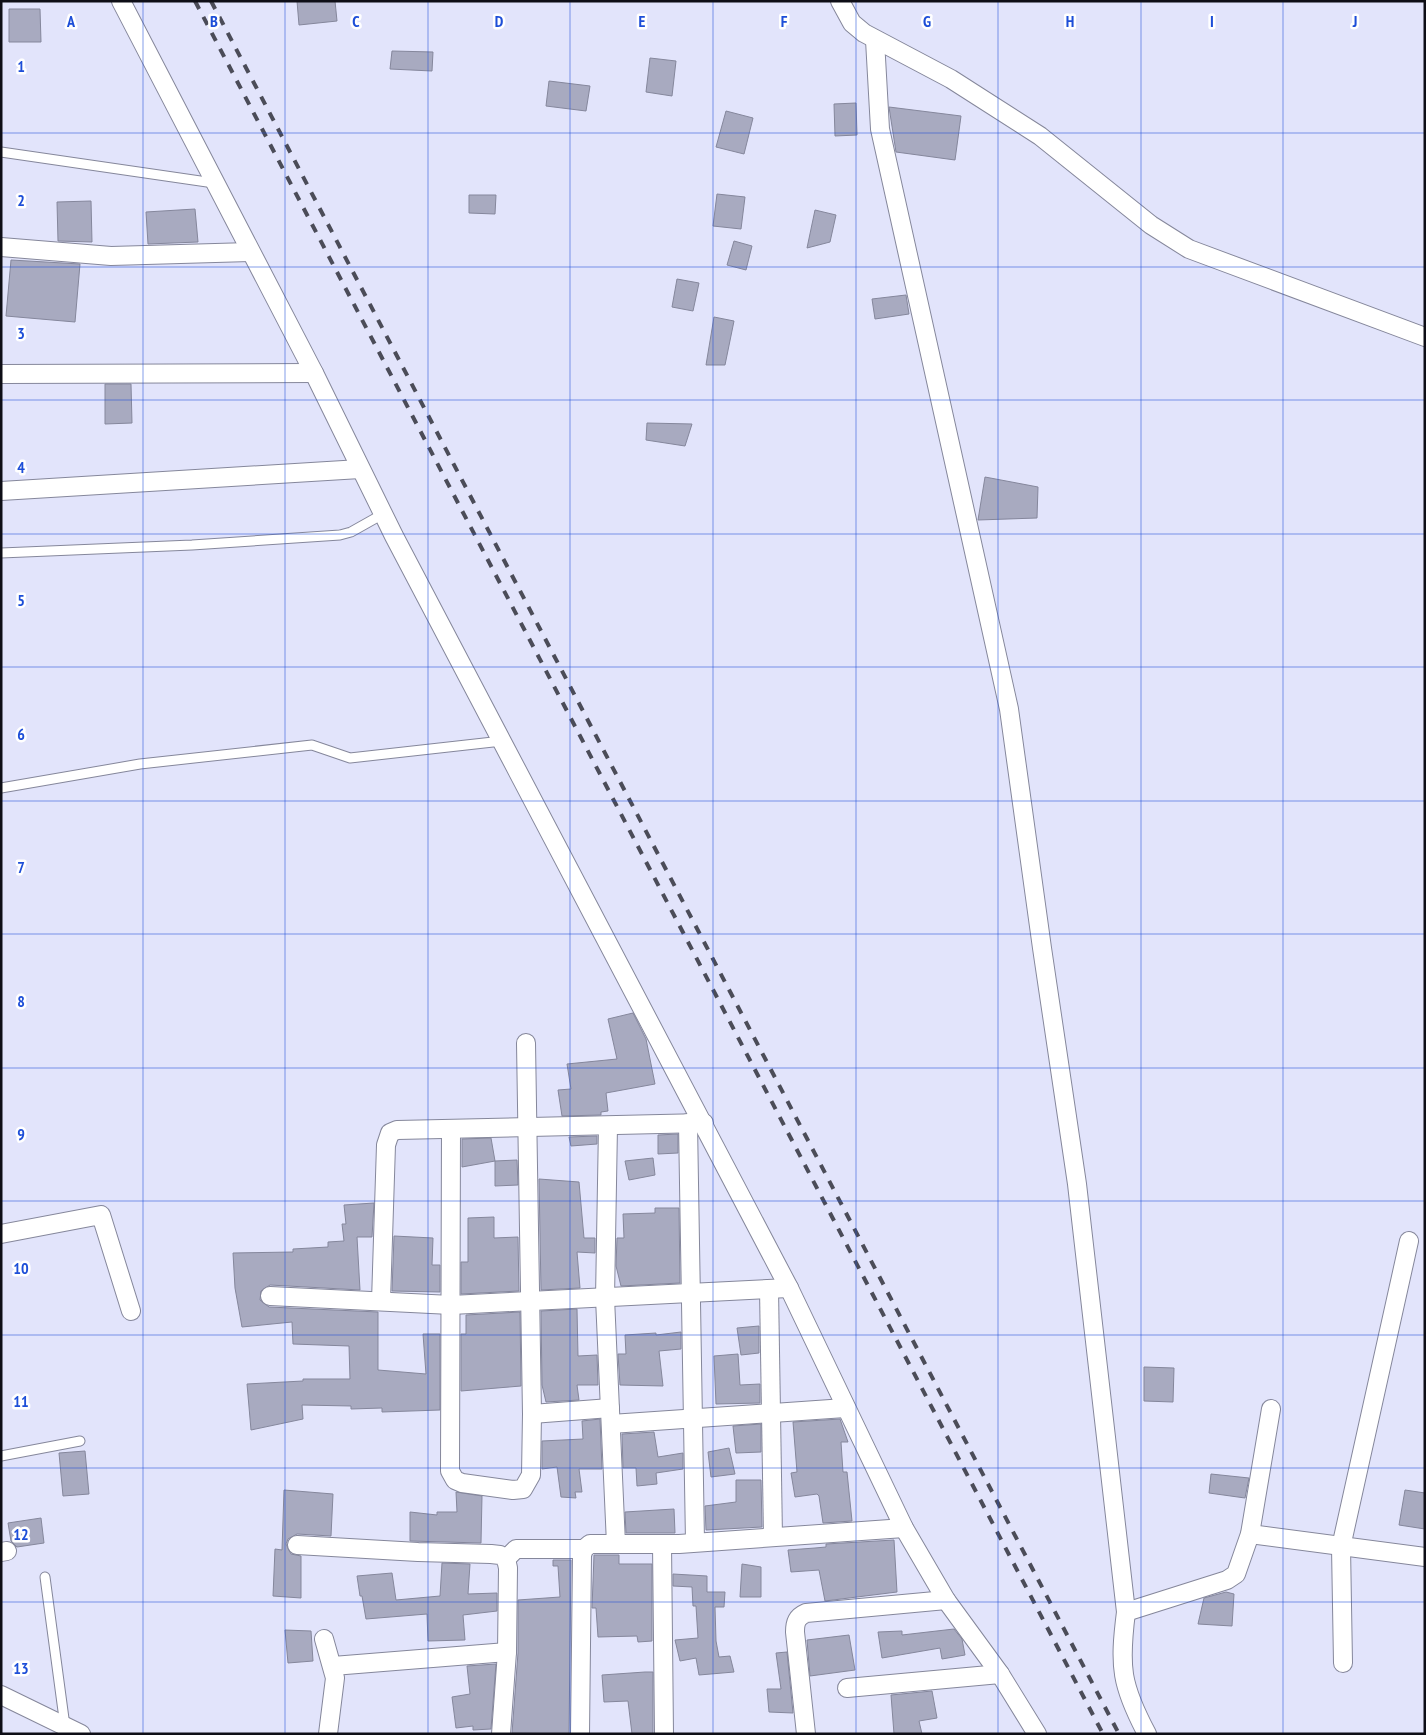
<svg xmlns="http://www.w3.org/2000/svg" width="1426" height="1735" font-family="'PT Sans Narrow',sans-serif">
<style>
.building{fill:#a8aac0;stroke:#85879c}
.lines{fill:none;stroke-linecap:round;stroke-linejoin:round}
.lane-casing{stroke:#85879b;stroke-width:11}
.street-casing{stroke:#85879b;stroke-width:20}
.lane{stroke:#fff;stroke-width:9}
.street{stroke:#fff;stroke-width:18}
.rail{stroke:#4b4c58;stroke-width:4;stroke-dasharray:9 9;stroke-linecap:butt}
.grid{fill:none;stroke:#1d4ed8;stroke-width:1;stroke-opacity:0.55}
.grid-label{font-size:16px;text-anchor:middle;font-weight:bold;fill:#1d4ed8;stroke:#fff;stroke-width:5;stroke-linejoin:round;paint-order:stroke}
</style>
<rect width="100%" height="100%" fill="#e2e4fb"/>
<!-- building -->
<g class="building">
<path d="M297 1H335L337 21 299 25Z"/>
<path d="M9 9H40L41 42H9Z"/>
<path d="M392 51 433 52 432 71 390 69Z"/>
<path d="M650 58 676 61 672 96 646 92Z"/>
<path d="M549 81 590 86 586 111 546 106Z"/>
<path d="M856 103 857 135 835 136 834 104Z"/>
<path d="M889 107 961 116 955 160 896 152Z"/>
<path d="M726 111 753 118 744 154 716 147Z"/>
<path d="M717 194 745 197 741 229 713 226Z"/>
<path d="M469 195H496L495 214 469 213Z"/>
<path d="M91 201 92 242 58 241 57 202Z"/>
<path d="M195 209 198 242 148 244 146 212Z"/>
<path d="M815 210 836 215 830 242 807 248Z"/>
<path d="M734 241 752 246 746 270 727 265Z"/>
<path d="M11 260 80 264 75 322 6 316Z"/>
<path d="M677 279 699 283 693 311 672 307Z"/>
<path d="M906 295 909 314 875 319 872 299Z"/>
<path d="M714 317 734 321 725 365H706Z"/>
<path d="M105 384H131L132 423 105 424Z"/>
<path d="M647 423 692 424 685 446 646 440Z"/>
<path d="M985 477 1038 487 1037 518 978 520Z"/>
<path d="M633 1013 646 1039 655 1084 606 1093 608 1111 601 1112V1115L562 1116 558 1090 571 1089 567 1064 617 1059 608 1019Z"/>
<path d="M678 1134V1153L658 1154V1135Z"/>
<path d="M597 1136V1144L571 1146 569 1137Z"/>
<path d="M491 1138 495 1161 462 1167V1139Z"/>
<path d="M653 1158 655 1175 629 1180 625 1161Z"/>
<path d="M517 1160 518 1185 495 1186V1161Z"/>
<path d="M539 1179 579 1182 584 1238H595V1253L577 1252 580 1288 541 1290Z"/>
<path d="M374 1203 372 1237H357L360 1290 270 1285 261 1291 260 1300 269 1307 378 1312V1370L426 1374 423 1334H440V1410L382 1412V1408L351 1409V1406L302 1405 303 1419 251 1430 247 1384 303 1381V1379H350L349 1346 293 1344 292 1322 242 1327 235 1288 233 1253 293 1252V1249L328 1247V1242L344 1241 342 1224H346L344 1205Z"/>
<path d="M655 1208H679L680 1283 621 1286 616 1266 617 1238H624L623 1214 655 1213Z"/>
<path d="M494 1217V1238L518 1237 519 1291 461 1294V1262H468V1218Z"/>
<path d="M394 1236 433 1238 432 1265H440V1292L392 1291Z"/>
<path d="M577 1309 578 1356 597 1355 598 1385H577L579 1400 546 1402 542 1385 541 1311Z"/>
<path d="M520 1312 521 1386 461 1391V1334H466V1315Z"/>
<path d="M759 1326V1353L741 1355 737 1328Z"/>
<path d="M681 1332V1349L659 1351 663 1386 620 1385 618 1354H626L625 1335 656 1333V1335Z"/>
<path d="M738 1354 740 1385 760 1384V1403L716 1404 714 1356Z"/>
<path d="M1144 1367 1174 1368 1173 1402 1144 1401Z"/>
<path d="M600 1419 602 1469H579L582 1492H575L576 1498 561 1497 557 1467 542 1469V1441L583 1439 582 1421Z"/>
<path d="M840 1419 848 1442H841L843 1472H847L852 1521 823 1523 819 1496 817 1494 795 1497 791 1473 797 1472 793 1422Z"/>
<path d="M761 1424V1452L736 1453 733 1426Z"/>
<path d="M654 1432 658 1457 683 1453V1469L656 1473 657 1484 637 1486 636 1468H623L622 1434Z"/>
<path d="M729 1448 735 1474 711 1477 708 1452Z"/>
<path d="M85 1451 89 1494 63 1496 59 1453Z"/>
<path d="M1211 1474 1249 1478 1245 1498 1209 1493Z"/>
<path d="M736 1480H761L762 1527 706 1530 705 1506 736 1502Z"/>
<path d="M284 1490 333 1494 331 1536 297 1534 288 1539 286 1544 291 1554 301 1556V1598L273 1596 275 1549 282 1550Z"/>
<path d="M1405 1490 1425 1493V1529L1399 1525Z"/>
<path d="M456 1492 482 1496 481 1543 410 1541V1512L437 1515V1512H457Z"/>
<path d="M674 1509 675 1533H626L625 1512Z"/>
<path d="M41 1518 44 1543 17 1547 11 1541 8 1523Z"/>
<path d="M894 1540 897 1592 825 1601 819 1570 791 1572 788 1550 815 1548 826 1547V1544Z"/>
<path d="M594 1555H619V1564H652V1641L638 1642 637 1636 598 1637 596 1608H592Z"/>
<path d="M553 1560H571L569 1734 512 1733 518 1653V1600L560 1597 558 1566H553Z"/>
<path d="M442 1563 470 1564 468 1594 497 1593V1611L463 1615 465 1640 428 1641 427 1614 366 1619 362 1596H360L357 1576 392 1573 396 1600 440 1596Z"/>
<path d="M742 1564 761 1567V1597H740Z"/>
<path d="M673 1574 707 1576V1592H725L724 1607H715L716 1641 719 1657 730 1656 734 1672 699 1675 696 1658 680 1661 675 1640 698 1638 696 1606H693L692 1587 673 1586Z"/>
<path d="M1226 1592 1234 1594 1232 1626 1198 1624 1204 1598Z"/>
<path d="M954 1629 962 1639 965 1655 942 1659 940 1648 882 1658 878 1632 902 1631V1635Z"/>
<path d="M285 1630 311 1631 313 1661 288 1663Z"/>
<path d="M849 1635 855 1670 810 1676 807 1640Z"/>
<path d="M787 1652 793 1713 769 1712 767 1689H781L776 1653Z"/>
<path d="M496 1664 491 1729 473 1730V1726L456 1728 452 1697 470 1694 467 1666Z"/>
<path d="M645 1672H653V1734H632L628 1701 604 1702 602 1675Z"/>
<path d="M932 1691 937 1718 919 1721 922 1734H894L891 1695Z"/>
</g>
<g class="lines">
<!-- lane casing -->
<g class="lane-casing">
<g id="lane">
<path d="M1 152 214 183"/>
<path d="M1 553 192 545 340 535 351 532 383 514"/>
<path d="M1 788 140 764 312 745 350 758 502 741"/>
<path d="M1 1456 80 1441"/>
<path d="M45 1577 65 1726"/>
</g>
</g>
<!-- street casing -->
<g class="street-casing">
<g id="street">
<path d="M121 1 314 373 394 536 789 1288 904 1528 946 1600 1000 1674 1037 1734"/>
<path d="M840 1 852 23 864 33 951 79 1040 136 1151 225 1189 249 1425 337"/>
<path d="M875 40 880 129 1009 709 1042 948 1077 1184 1126 1612C1119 1667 1121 1685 1147 1734"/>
<path d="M1 247 111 256 250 252"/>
<path d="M1 374 314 373"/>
<path d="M1 491 360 469"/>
<path d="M688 1123 695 1542"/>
<path d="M608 1126 605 1298 616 1544"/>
<path d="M451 1130 450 1471 455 1480 462 1483 513 1490 523 1489 531 1475 532 1414 526 1043"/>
<path d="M1 1234 101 1215 131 1311"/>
<path d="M769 1289 773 1537"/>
<path d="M270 1296 451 1305 789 1288"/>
<path d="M381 1301 386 1145 390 1133 397 1130 704 1123"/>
<path d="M532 1414 610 1408"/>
<path d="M611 1424 845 1408"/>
<path d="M1250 1534 1425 1557"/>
<path d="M662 1544 664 1734"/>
<path d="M297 1545 418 1552 491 1554 500 1555 506 1559 508 1568 507 1652 501 1734"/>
<path d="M1 1552 7 1551"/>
<path d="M506 1559 516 1549H584"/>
<path d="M1126 1612 1227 1580 1236 1574 1250 1534 1271 1409"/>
<path d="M324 1639 335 1678 328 1734"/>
<path d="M1343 1663 1341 1547 1409 1241"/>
<path d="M333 1666 507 1652"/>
<path d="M847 1688 1000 1674"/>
<path d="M1 1695 81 1734"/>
<path d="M580 1734 582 1555 584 1549 590 1544H679L904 1528"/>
<path d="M806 1734 795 1632C795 1622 797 1617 806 1613L946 1600"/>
</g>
</g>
<!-- lane -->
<use href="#lane" class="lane"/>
<!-- street -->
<use href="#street" class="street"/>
<!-- rail -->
<g class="rail">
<path d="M195 1 1103 1734"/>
<path d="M211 1 1119 1734"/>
</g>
</g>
<!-- grid -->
<path class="grid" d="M143 1V1734M285 1V1734M428 1V1734M570 1V1734M713 1V1734M856 1V1734M998 1V1734M1141 1V1734M1283 1V1734M1 133H1425M1 267H1425M1 400H1425M1 534H1425M1 667H1425M1 801H1425M1 934H1425M1 1068H1425M1 1201H1425M1 1335H1425M1 1468H1425M1 1602H1425"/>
<g class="grid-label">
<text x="71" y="27">A</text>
<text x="214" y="27">B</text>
<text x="356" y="27">C</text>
<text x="499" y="27">D</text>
<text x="642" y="27">E</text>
<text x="784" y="27">F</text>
<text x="927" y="27">G</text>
<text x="1070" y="27">H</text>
<text x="1212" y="27">I</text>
<text x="1355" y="27">J</text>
<text x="21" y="72">1</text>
<text x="21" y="206">2</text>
<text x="21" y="339">3</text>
<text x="21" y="473">4</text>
<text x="21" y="606">5</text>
<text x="21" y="740">6</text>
<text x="21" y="873">7</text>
<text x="21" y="1007">8</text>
<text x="21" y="1140">9</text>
<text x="21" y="1274">10</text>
<text x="21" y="1407">11</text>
<text x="21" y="1540">12</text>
<text x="21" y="1674">13</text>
</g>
<!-- border -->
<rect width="1426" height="1735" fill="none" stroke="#0e0e16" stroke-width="5"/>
</svg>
